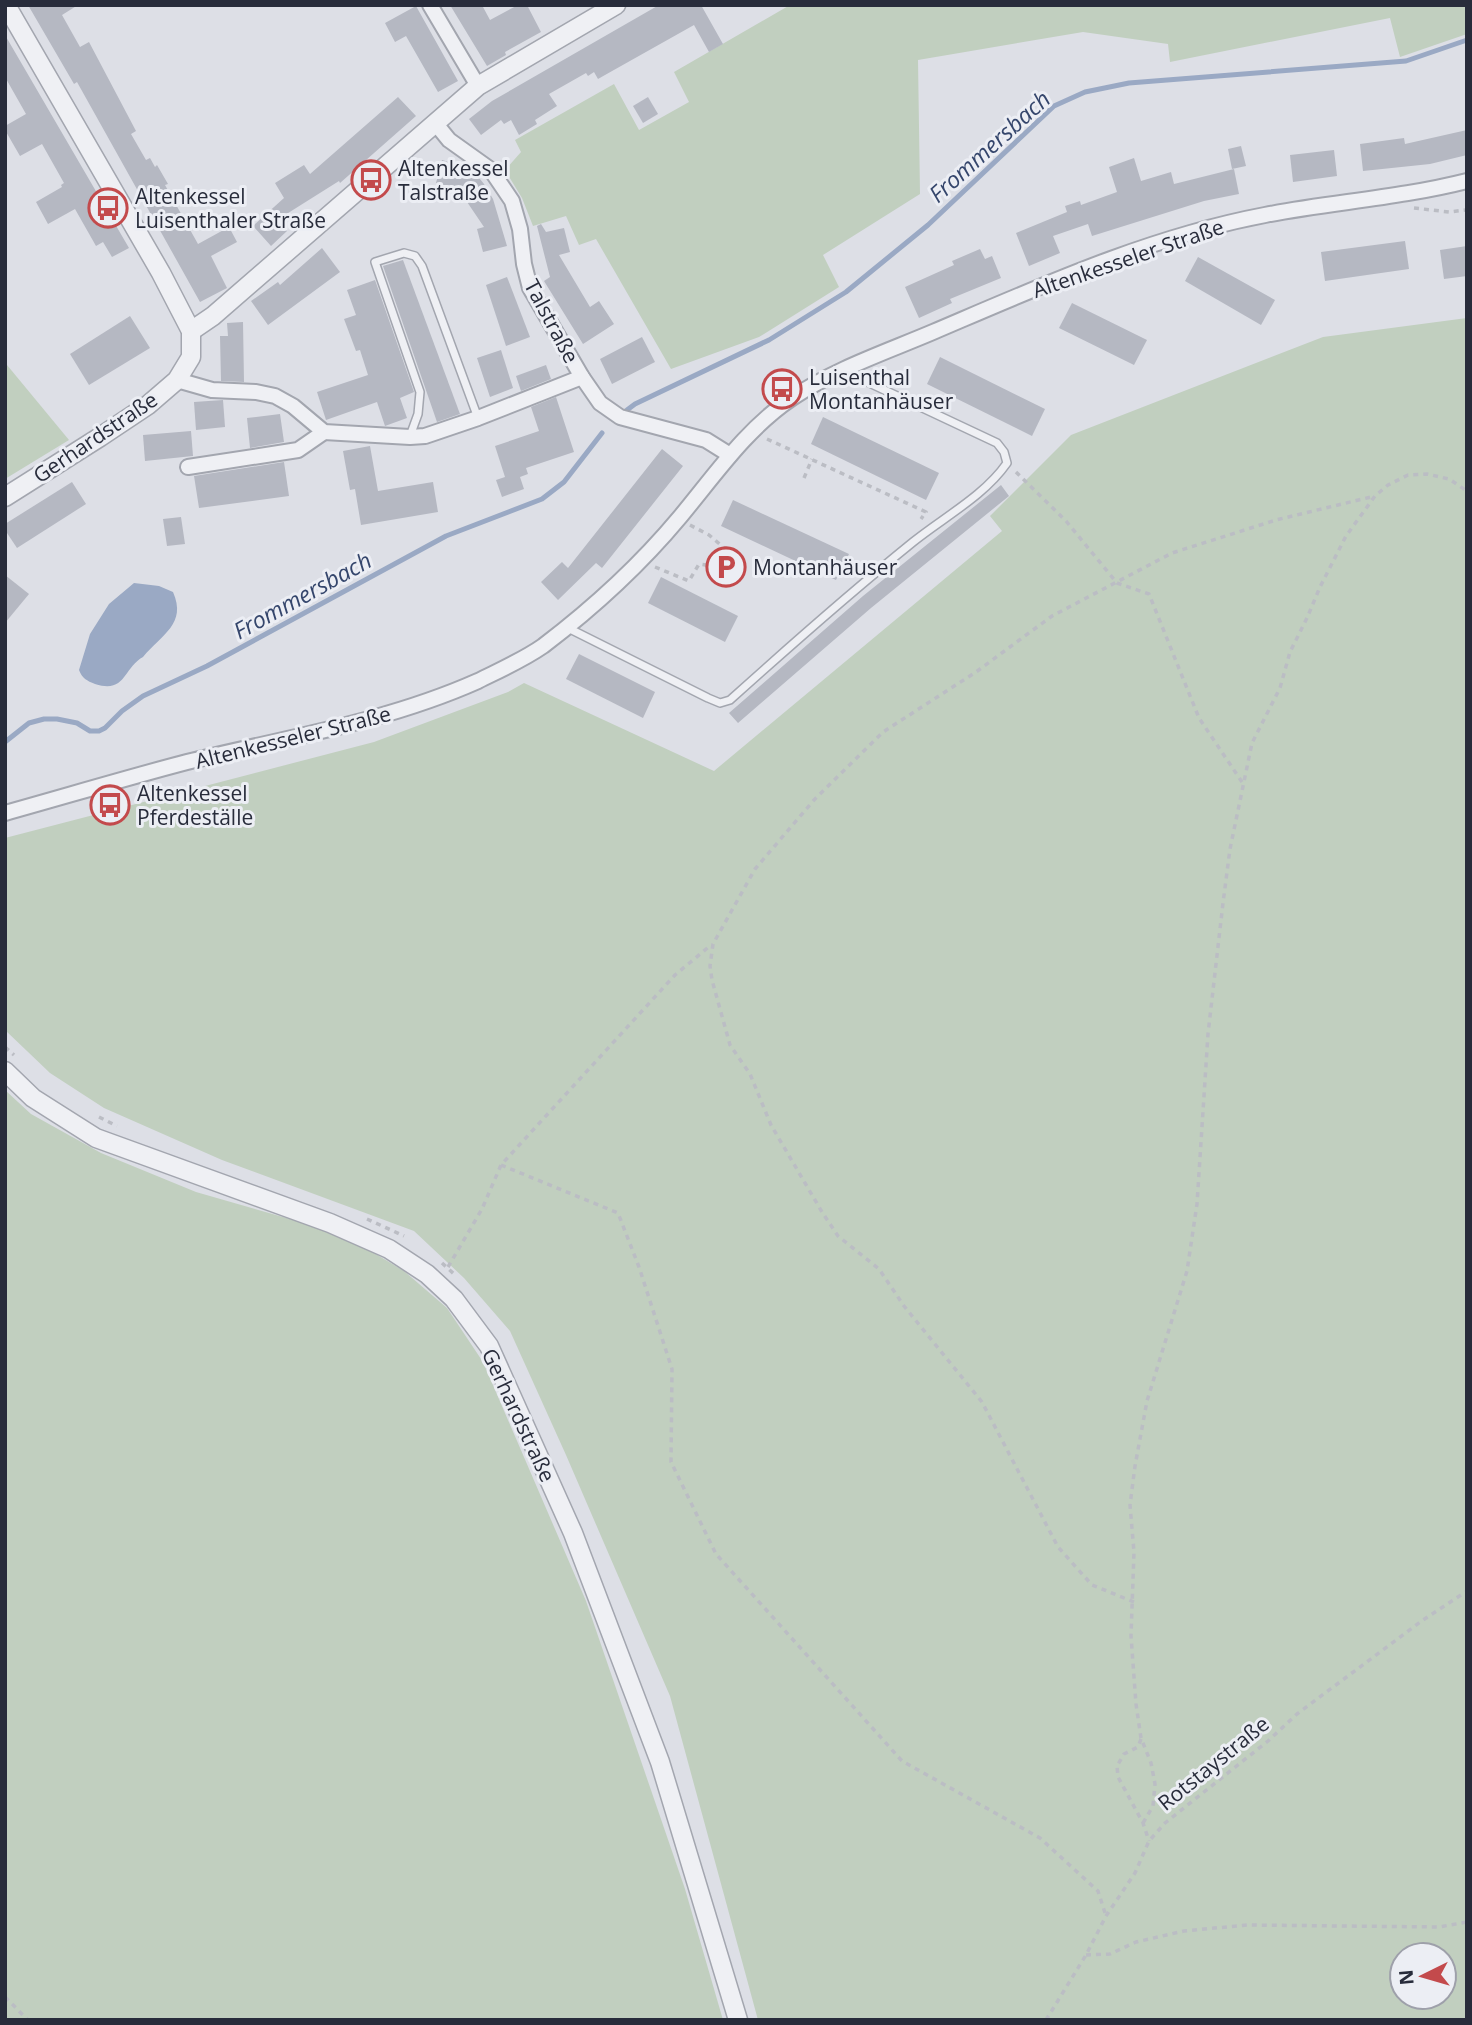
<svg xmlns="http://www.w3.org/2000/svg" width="1472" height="2025" font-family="'Open Sans',sans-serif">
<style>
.green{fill:#c1cfbf;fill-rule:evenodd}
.water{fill:#9aa9c4}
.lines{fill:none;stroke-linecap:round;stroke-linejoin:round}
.stream{stroke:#9aa9c4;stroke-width:5}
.building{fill:#b5b8c2}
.service-casing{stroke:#a3a6af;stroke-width:10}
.minor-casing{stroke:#a3a6af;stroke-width:18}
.tertiary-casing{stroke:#a3a6af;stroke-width:21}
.path{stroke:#bbbdc4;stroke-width:3.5;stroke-dasharray:5 5;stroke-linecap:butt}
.service{stroke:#eff0f4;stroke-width:7}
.minor{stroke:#eff0f4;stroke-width:14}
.tertiary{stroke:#eff0f4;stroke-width:18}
.labels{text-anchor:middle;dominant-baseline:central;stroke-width:6;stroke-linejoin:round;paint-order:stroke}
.poi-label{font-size:21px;fill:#282c3b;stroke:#eceef4;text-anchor:start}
.street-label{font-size:21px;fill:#282c3b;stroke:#eceef4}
.water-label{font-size:23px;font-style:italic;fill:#35466c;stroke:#eceef4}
</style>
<rect width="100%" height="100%" fill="#dddfe6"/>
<!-- green -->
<g class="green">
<path d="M790 5H1467V34L1400 57 1390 18 1170 62 1168 44 1083 32 918 60 920 194 823 255 839 287 759 337 671 369 596 239 579 245 566 216 533 226 522 198 505 170 521 152 515 140 614 84 639 130 689 102 674 72Z"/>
<path d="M1467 318V2020H758L670 1696 566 1455 510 1331 464 1278 414 1231 222 1160 104 1108 50 1073 5 1030V838L374 742 508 692 524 683 714 771 1002 531 990 516 1071 435 1323 337ZM1402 1955H1444V1997H1402Z"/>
<path d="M7 365 69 440 5 479V366Z"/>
<path d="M5 1090 31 1114 101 1153 196 1192 311 1225 374 1253 404 1271 447 1308 483 1362 586 1601 685 1889 723 2020H5Z"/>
</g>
<!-- water -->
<path class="water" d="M134 583 159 586 173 592C187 624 162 634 143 657 123 668 126 694 95 684 87 681 82 678 79 670L90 634 109 604Z"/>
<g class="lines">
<!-- stream -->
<g class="stream">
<path d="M627 410 635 404 769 340 846 292 928 225 1054 106 1085 92 1129 83 1406 61 1467 40"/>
<path d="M5 742 29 723 44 719H57L77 723 90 731H99L105 728 122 711 143 696 207 666 446 536 542 499 564 482 602 433"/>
</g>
</g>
<!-- building -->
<g class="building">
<path d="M28 5H78L62 15 80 47 89 42 136 131 131 134 146 160 150 158 155 167 157 165 168 184 165 185 198 244 229 227 237 242 211 256 227 288 200 302 77 82 74 84Z"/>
<path d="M450 5H487L483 7 490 20 518 5H527L541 32 505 52 506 55 487 66Z"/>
<path d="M659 5H701L723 44 709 52 694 25 605 75 598 79 594 72 588 76 586 73 549 94 557 106 535 120 537 124 519 135 511 120 504 124 501 120 481 135 469 119 492 101Z"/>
<path d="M416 6 458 81 438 92 406 36 395 42 385 23Z"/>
<path d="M5 35 129 248 112 257 103 242 96 246 75 209 48 224 36 202 62 187 61 185 64 183 42 144 20 156 5 130V126L26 114 5 77Z"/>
<path d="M398 97 416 116 340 183 339 181 277 220 287 231 271 246 253 226 284 198 275 183 304 165 310 174Z"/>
<path d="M648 97 658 114 643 123 633 106Z"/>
<path d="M1467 130V155L1430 164 1363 171 1360 144 1404 138 1405 144Z"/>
<path d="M1241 146 1246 166 1232 169 1228 149Z"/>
<path d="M1334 150 1337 176 1293 182 1290 155Z"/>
<path d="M1134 158 1141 181 1171 172 1174 184 1234 169 1239 194 1204 201 1092 236 1088 224 1053 236 1060 253 1029 266 1016 233 1067 212 1065 206 1080 201 1081 205 1117 192 1109 167Z"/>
<path d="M442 160 472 169 484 184 493 199 507 246 483 252 477 229 484 227 463 196 457 200 448 186 436 183Z"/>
<path d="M541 224 546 232 564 228 570 252 559 255 590 307 599 301 614 324 583 344 544 281 550 277 537 226Z"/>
<path d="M1405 241 1409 269 1325 281 1321 252Z"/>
<path d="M1467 246V276L1444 279 1440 250Z"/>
<path d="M322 248 340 272 268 325 251 301 278 282 280 285Z"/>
<path d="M980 249 985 259 992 256 1001 278 950 299 952 303 919 318 905 287 954 265 952 261Z"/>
<path d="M1198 257 1275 300 1261 325 1185 281Z"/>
<path d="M403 260 460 414 437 422 383 266Z"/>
<path d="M507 277 530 337 506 346 486 285Z"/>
<path d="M375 280 414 392 400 398 407 418 385 426 377 402 326 420 317 392 368 375 360 350 356 351 344 319 356 315 347 290Z"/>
<path d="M1072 303 1147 340 1134 365 1059 328Z"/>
<path d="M130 316 150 348 89 385 70 354Z"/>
<path d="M243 322 244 382 221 381 220 336H228L227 323Z"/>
<path d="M642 337 655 362 612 384 600 359Z"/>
<path d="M501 350 513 388 490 397 477 358Z"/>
<path d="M940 357 1045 409 1032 436 927 384Z"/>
<path d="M546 365 551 379 521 391 516 376Z"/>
<path d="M556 397 574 452 526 468 528 474 520 477 524 489 502 497 496 480 505 477 495 446 539 431 531 407Z"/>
<path d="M223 400 225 427 196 430 194 402Z"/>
<path d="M280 414 284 442 250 448 247 418Z"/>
<path d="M823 417 939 473 926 500 811 444Z"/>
<path d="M191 431 193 456 145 461 143 435Z"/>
<path d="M370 446 378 491 433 482 438 512 361 525 355 489 350 490 343 451Z"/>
<path d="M662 449 683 466 602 568 596 563 558 600 541 582 562 562 568 568Z"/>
<path d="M284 462 289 496 199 508 194 476Z"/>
<path d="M72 482 86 504 17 548 5 530V524Z"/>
<path d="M1001 485 1009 496 871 608 738 723 729 713 863 596Z"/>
<path d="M733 500 849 554 836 580 721 526Z"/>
<path d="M181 517 185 544 167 546 163 519Z"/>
<path d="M5 575 29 594 5 623Z"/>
<path d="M661 577 738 616 725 642 648 603Z"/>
<path d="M579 654 655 692 643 718 566 679Z"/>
</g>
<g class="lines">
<!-- service casing -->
<g class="service-casing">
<g id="service">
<path d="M410 436 418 414 420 392 375 262 404 253 415 256 422 266 478 418"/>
<path d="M566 627 708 698 720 703 730 700C790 646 850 593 913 542 944 517 984 496 1007 463L1004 452 997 443 844 371"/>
</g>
</g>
<!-- minor casing -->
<g class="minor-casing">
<g id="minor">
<path d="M430 5 478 86"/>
<path d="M436 124 449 140 491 170 512 201 520 229 524 264 530 288 582 377 600 403 620 417 706 440 730 455"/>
<path d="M177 380 212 390 256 392 275 396 293 406 324 432 410 437 425 436 478 418 582 377"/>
<path d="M188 467 298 450 324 432"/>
<path d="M5 813C66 796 126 778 187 762 285 738 386 722 478 681 500 670 523 660 543 646 593 608 640 565 680 517 715 475 746 429 792 398 835 369 886 352 933 332 1041 286 1149 237 1265 215 1332 202 1400 198 1467 181"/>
</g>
</g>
<!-- tertiary casing -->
<g class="tertiary-casing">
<g id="tertiary">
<path d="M191 331 213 316 478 86 616 5"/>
<path d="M5 497 100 437 148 405 177 380 191 357V331L161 273 6 5"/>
<path d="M5 1071 33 1098 96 1138 330 1223 389 1249 427 1274 454 1299 489 1346 573 1533 660 1762 738 2020"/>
</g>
</g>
<!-- path -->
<g class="path">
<path d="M1414 208 1449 212 1465 210"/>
<path d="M767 439 926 512 921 519"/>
<path d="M1016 472 1066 521 1117 583 1149 594 1199 718 1244 785"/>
<path d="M804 478 812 459"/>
<path d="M690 525 709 535 729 552"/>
<path d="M655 567 689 581 699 564 720 567"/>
<path d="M5 1047 14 1055"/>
<path d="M99 1117 117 1126"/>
<path d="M501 1165 618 1213 639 1267 672 1369 671 1462 716 1554 902 1761 1040 1838 1098 1891 1106 1916"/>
<path d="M367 1219 404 1236"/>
<path d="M442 1263 454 1274"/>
<path d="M448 1267 482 1209 501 1165 675 975 711 945"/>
<path d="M1134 1602 1092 1585 1058 1547 982 1402 904 1306 879 1269 838 1236 822 1212 771 1125 750 1074 730 1045 712 980 710 966 713 944 755 869 814 800 883 732 976 672 1052 616 1172 553 1276 520 1375 496"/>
<path d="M1141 1739 1138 1747 1124 1754 1117 1766 1118 1777 1143 1823 1149 1841"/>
<path d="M1143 1823 1153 1806 1155 1784 1151 1763 1141 1738 1136 1704 1131 1636 1134 1552 1130 1505 1135 1466 1147 1401 1187 1271 1197 1204 1208 1034 1223 903 1230 849 1252 743 1280 688 1290 652 1307 618 1320 587 1346 536 1375 496 1388 485 1408 475 1427 474 1449 479 1467 491"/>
<path d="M1086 1955 1110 1954 1136 1942 1184 1931 1247 1925 1439 1927 1467 1922"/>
<path d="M5 1997 28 2020"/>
<path d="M1046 2020 1086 1955 1106 1916 1135 1873 1149 1841 1165 1823 1268 1741 1297 1714 1423 1620 1467 1591"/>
</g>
<!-- service -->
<use href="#service" class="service"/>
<!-- minor -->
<use href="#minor" class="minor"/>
<!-- tertiary -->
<use href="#tertiary" class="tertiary"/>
</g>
<!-- icons -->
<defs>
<g id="bus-ring" transform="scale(2.0125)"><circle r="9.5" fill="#eceef4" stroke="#c34a4c" stroke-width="1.5"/><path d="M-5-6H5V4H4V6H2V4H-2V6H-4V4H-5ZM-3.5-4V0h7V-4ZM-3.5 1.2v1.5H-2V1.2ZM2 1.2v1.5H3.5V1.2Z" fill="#c34a4c"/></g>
<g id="parking-ring" transform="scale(2.0125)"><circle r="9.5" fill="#eceef4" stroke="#c34a4c" stroke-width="1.5"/><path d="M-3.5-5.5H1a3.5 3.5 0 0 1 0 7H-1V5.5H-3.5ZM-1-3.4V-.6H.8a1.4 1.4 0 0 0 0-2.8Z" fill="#c34a4c"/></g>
</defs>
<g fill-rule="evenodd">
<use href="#bus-ring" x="371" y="180"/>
<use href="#bus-ring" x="108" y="208"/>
<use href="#bus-ring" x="782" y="389"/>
<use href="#parking-ring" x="726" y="567"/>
<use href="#bus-ring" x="110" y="805"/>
</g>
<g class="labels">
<!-- poi labels -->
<g class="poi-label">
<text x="398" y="168">Altenkessel<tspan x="398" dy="24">Talstraße</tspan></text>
<text x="135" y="196">Altenkessel<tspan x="135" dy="24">Luisenthaler Straße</tspan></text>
<text x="809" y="377">Luisenthal<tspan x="809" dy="24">Montanhäuser</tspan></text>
<text x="753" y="567">Montanhäuser</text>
<text x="137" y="793">Altenkessel<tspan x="137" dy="24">Pferdeställe</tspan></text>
</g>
<!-- street labels -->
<g class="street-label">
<text transform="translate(1128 258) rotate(-19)">Altenkesseler Straße</text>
<text transform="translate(552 321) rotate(62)">Talstraße</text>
<text transform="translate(95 437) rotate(-34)">Gerhardstraße</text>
<text transform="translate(293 737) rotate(-14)">Altenkesseler Straße</text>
<text transform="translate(519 1415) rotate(65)">Gerhardstraße</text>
<text transform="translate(1213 1763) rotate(-39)">Rotstaystraße</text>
</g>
<!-- water labels -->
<g class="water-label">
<text transform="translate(989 146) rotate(-42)">Frommersbach</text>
<text transform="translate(302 595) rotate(-29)">Frommersbach</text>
</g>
</g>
<!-- border -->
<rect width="1472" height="2025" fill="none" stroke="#282c3b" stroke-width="14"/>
<!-- north arrow -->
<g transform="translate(1423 1976) rotate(265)"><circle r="33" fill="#eceef4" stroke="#9ea0aa" stroke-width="2"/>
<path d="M0-5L12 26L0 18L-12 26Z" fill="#c34a4c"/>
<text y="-10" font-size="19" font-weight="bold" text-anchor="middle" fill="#282c3b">N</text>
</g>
</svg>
